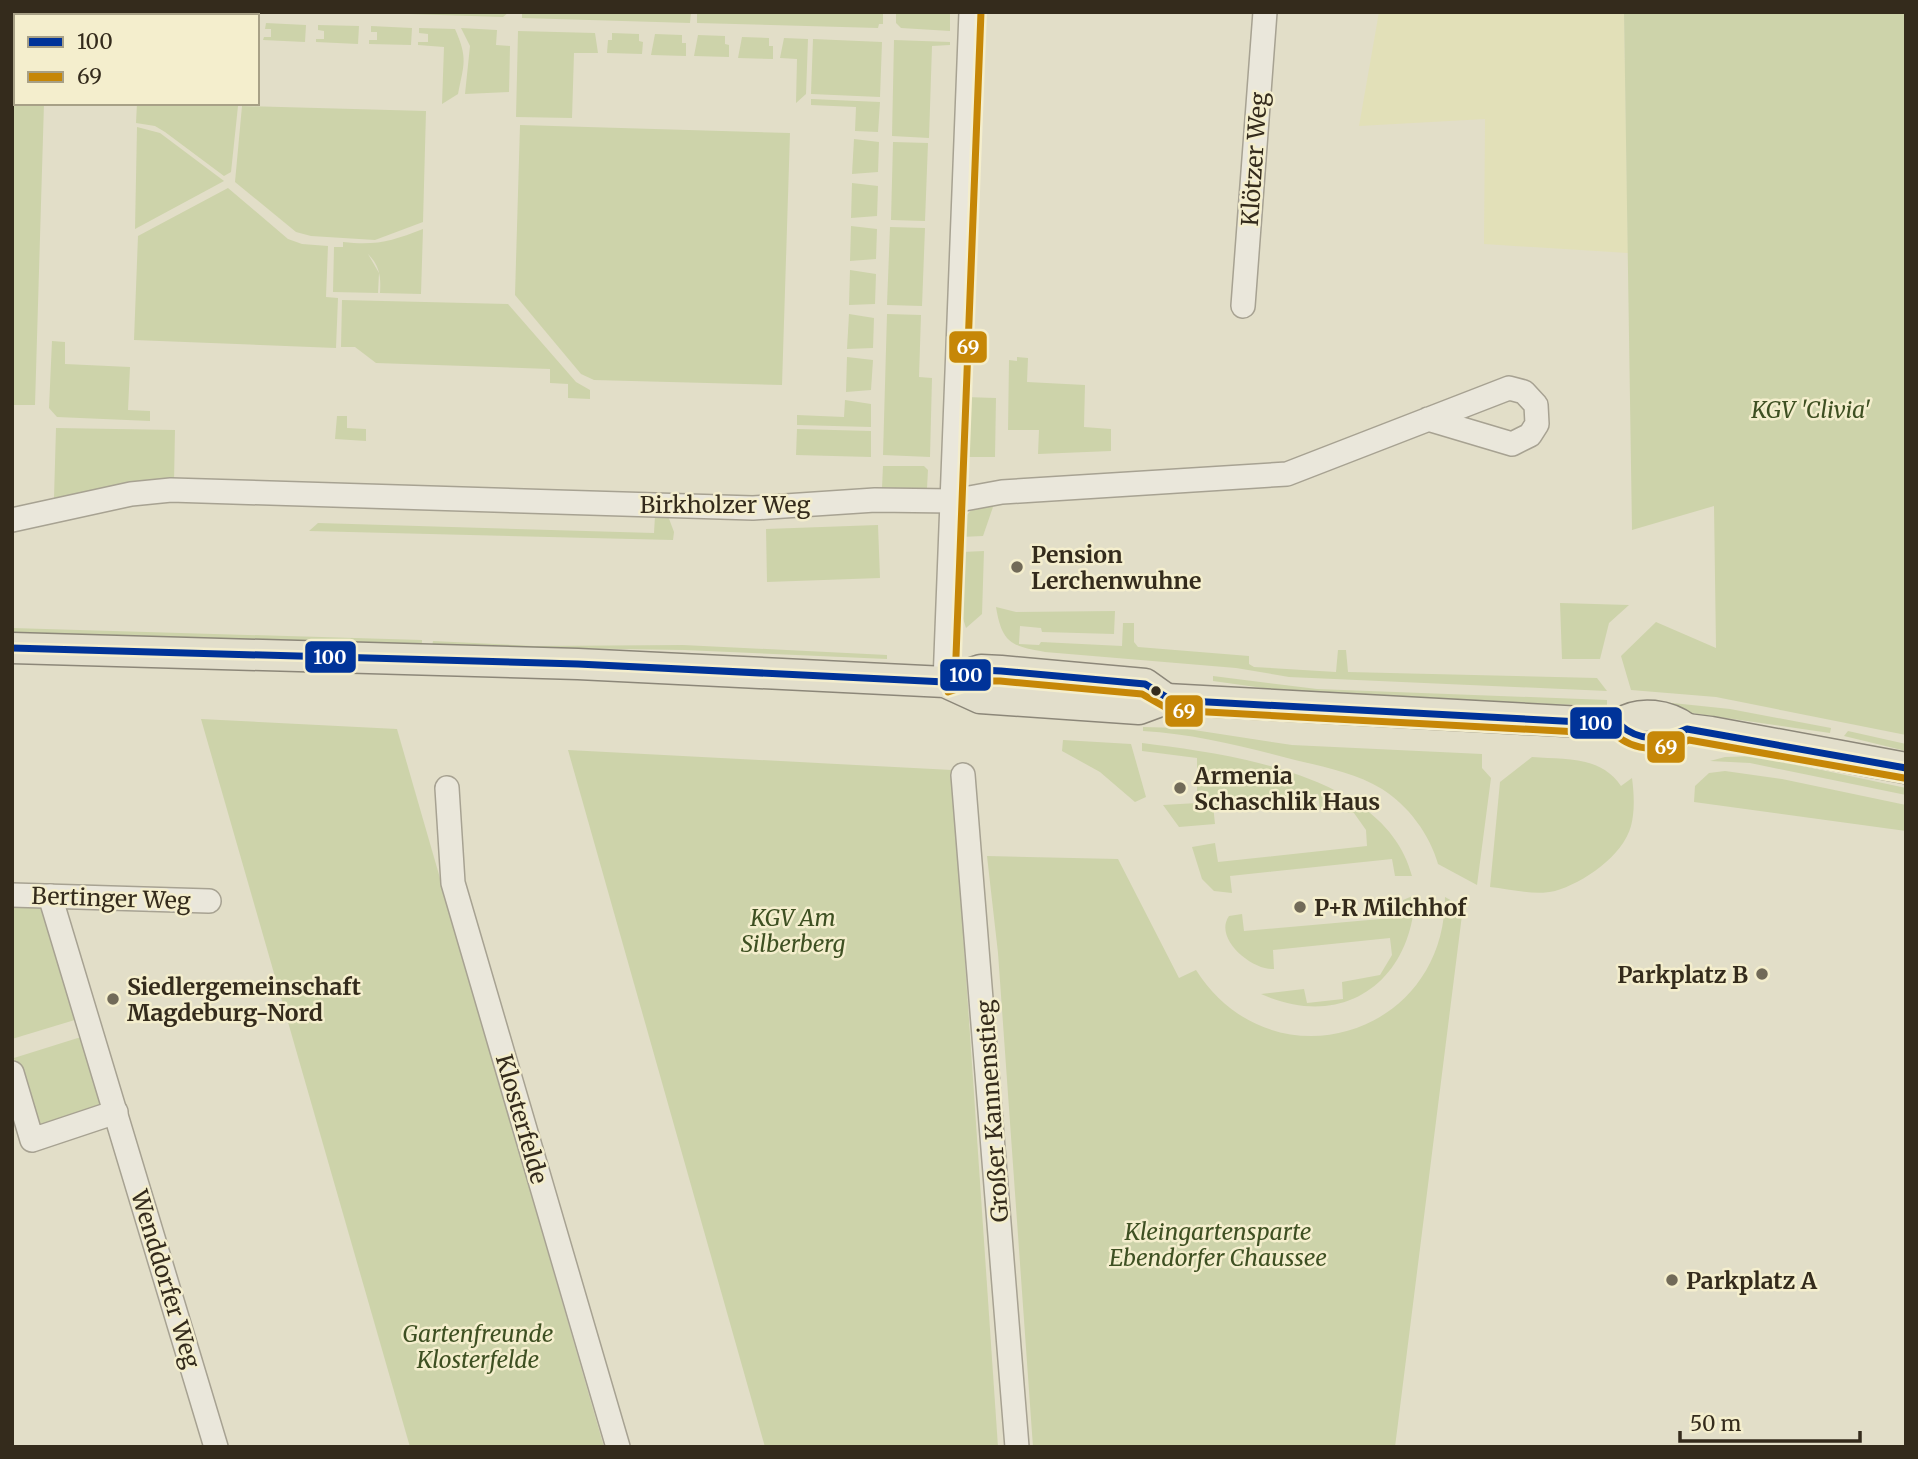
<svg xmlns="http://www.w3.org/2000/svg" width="1918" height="1459" font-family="Merriweather,serif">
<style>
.farmland{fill:#e2e0b8}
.green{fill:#cdd3aa}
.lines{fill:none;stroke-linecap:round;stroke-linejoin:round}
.minor-casing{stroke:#a7a292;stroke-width:26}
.major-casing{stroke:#8c8779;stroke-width:33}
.minor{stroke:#eae7db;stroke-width:23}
.major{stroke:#e2decb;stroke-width:30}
.bus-1-casing{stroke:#f4eecd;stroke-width:12}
.bus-2-casing{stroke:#f4eecd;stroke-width:12}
.bus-1{stroke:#039;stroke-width:7}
.bus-2{stroke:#c68707;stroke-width:7}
.poi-dot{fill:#716a58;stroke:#f4eecd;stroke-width:2.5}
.bus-dot{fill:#342b1c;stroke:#f4eecd;stroke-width:2.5}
.labels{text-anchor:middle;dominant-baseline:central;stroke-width:5;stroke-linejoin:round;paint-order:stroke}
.street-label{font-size:23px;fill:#342b1c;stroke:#f4eecd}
.park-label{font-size:23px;font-style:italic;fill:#3e5022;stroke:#f4eecd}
.poi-label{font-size:23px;font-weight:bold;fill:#342b1c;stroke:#f4eecd;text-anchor:start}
.line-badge{stroke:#f4eecd;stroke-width:2.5}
.badge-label{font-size:19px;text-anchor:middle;font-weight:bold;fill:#fff}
</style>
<rect width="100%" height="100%" fill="#e2dec8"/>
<!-- farmland -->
<path class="farmland" d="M1379 12H1624L1628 253 1484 244 1485 119 1359 126Z"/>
<!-- green -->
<g class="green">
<path d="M345 12H509L503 17Z"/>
<path d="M522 12H691L690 23 522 18Z"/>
<path d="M697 12H883V24H879L878 28 697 23Z"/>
<path d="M896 12H950V31L901 28 896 23Z"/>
<path d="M1624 12H1906V735L1716 697 1631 690 1621 656 1656 622 1716 648 1714 506 1632 530Z"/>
<path d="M266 23 306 25 305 42 263 40 264 37H271V29H265Z"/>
<path d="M318 25 359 26 358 44 316 42V39H324V31L318 30Z"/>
<path d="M371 26 412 28 411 45 369 44V40H377V32H371Z"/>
<path d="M419 28 455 29C468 58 464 64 458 94L442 104 444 47 418 45V42H428V34L419 33Z"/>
<path d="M461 28 497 30 496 45 510 46 509 92 465 94 470 46Z"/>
<path d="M518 31 595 33 598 53H574L572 118 516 117Z"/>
<path d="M612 33 639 34V41L643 42 642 54 607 53 608 40H612Z"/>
<path d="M655 34 682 35V43H686V56L651 55Z"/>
<path d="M698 35 725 36V44L729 45V57L694 56Z"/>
<path d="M742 37 769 38V46H773V59L738 58Z"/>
<path d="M784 38 808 39 806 94 796 103 797 59 780 58Z"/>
<path d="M813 39 882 42 880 97 811 94Z"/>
<path d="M894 40 950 42V45L932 46 929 138 892 136Z"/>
<path d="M12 67H16V103H44L35 405H12Z"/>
<path d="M811 99 880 102 878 132 855 131 856 107 811 105Z"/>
<path d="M137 103 238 106 231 172 224 176 165 132 155 126 136 123Z"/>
<path d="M242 106 426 111 423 222 375 240 311 236 296 232 235 182Z"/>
<path d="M520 125 790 133 782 385 594 380 581 374 515 295Z"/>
<path d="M137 127 160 133 224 181 135 229Z"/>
<path d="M854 139 879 142 878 172 852 174Z"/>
<path d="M893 142 928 143 925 221 891 220Z"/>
<path d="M852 183 878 186 877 216 851 218Z"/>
<path d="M228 188 288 239 302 244 328 246 326 297 338 298 336 348 134 340 138 236Z"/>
<path d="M851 226 877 229 876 259 850 261Z"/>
<path d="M890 227 925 228 922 306 887 305Z"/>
<path d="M423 229 421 294 380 293C381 277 380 266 368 254L379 273 378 293 333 292 334 247H343V242C376 246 392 241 423 229Z"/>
<path d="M850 270 876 274 875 304 849 305Z"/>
<path d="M342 300 508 304 576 382 590 390V399L568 398V384L550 383V369L376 363 355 347H341Z"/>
<path d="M849 314 874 318 873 348 847 349Z"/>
<path d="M887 314 921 315 919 377 932 378 930 457 883 455Z"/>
<path d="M52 341 65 342V364L130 367 128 410 150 411V421L57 417 49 408Z"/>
<path d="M847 357 873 360 871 390 846 392Z"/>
<path d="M1017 357 1028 358 1027 382 1085 385 1084 427 1111 429V451L1038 454 1039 430H1008L1009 360 1017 361Z"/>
<path d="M965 397 996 398 995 457H963Z"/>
<path d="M845 400 871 404V427L797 425V415L844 417Z"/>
<path d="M337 416H347V428L366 429V441L335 439Z"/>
<path d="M56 428 175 430 174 482 133 483 54 498Z"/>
<path d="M797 429 871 431V457L796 455Z"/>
<path d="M883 466H924L928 470 927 488H882Z"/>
<path d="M994 504 983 536 961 537 966 516 974 507Z"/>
<path d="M655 516H668L674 532 673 540 309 531 318 523 654 533Z"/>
<path d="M878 525 880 578 767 582 766 529Z"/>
<path d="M984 551 982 614 966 628 960 609 962 552Z"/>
<path d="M1560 603 1629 605 1609 623 1600 659H1562Z"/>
<path d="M996 607 1016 612 1115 611 1114 634 1042 632 1041 628 1020 626 1019 644 1039 645 1041 642 1122 646 1123 623H1134V642L1138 647 1249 656V664L1254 667 1336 672 1338 650H1346L1348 672 1597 678 1607 691 1289 677 1236 668 1045 652C1011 646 1002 643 996 607Z"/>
<path d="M12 628 422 640V646L12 634Z"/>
<path d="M433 641 534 646 683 645 887 655V659L684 650 432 646Z"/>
<path d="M1213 676 1317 689 1607 700V706L1319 696 1213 681Z"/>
<path d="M1663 702 1730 709 1831 728 1830 733 1663 709Z"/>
<path d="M201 719 397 729 604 1447H410Z"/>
<path d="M1143 727 1181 728 1292 745 1482 754V768L1491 778 1477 885 1438 864C1430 835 1408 805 1382 789 1356 773 1324 767 1295 760 1245 747 1196 734 1143 731Z"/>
<path d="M1848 731 1906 744V751L1844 736Z"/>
<path d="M1063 740 1131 744 1146 797 1135 802 1100 772 1062 751Z"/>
<path d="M1142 743C1229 754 1386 774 1412 876H1395L1392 859 1230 876 1232 893 1214 891 1202 879 1192 847 1215 843 1218 862 1367 846 1366 830 1354 813 1320 809 1318 794 1213 805 1215 824 1179 827 1163 805 1197 803V758L1142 751Z"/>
<path d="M568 750 952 770 998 1447H765Z"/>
<path d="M1756 756 1906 788V795L1750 763 1710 761 1725 757Z"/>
<path d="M1532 757C1565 760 1600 755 1621 786L1632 778C1634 793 1635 811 1631 826 1623 856 1583 883 1555 891 1535 896 1510 889 1490 887L1500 782Z"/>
<path d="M1725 771 1782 779 1906 805V831L1694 802 1695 786 1709 773Z"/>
<path d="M987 856 1118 859 1179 978 1196 970C1271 1088 1445 1038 1445 897L1463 907 1395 1447H1033L998 953Z"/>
<path d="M1415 895C1412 982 1343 1031 1261 994L1304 989 1307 1003 1343 999 1342 982 1380 975 1392 955 1390 938 1273 950 1274 969C1253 971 1213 939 1229 916L1242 914 1244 931 1403 917V900Z"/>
<path d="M12 905 43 906 78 1019 12 1039Z"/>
<path d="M81 1037 104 1109 37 1130 14 1058Z"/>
</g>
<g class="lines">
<!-- minor casing -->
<g class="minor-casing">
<g id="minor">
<path d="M1243 306 1265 12"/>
<path d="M12 520 131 494 171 490 753 508 875 500 953 501 1002 492 1287 474 1509 388 1524 392 1536 405 1537 424 1530 435 1512 444 1428 419"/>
<path d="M945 682 971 12"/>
<path d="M963 775 1017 1447"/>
<path d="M447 788 453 883 618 1447"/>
<path d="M12 895 209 901"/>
<path d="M50 896 216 1447"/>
<path d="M12 1073 32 1140 116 1112"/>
</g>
</g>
<!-- major casing -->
<g class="major-casing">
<g id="major">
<path d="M12 648 578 664 945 682 980 698 1139 709 1166 699 1619 724C1640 710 1668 715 1687 729"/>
<path d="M945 682 981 670 1001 671 1145 684 1166 699"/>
<path d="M1670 736 1687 729 1711 732 1906 768"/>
</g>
</g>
<!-- minor -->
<use href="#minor" class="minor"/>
<!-- major -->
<use href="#major" class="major"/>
<!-- bus-1 casing -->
<g class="bus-1-casing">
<path id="bus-1" d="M12 648 578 664 945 682 981 670 1001 671 1145 684 1171 700 1619 724C1640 743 1662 740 1687 729L1906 768"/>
</g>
<!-- bus-2 casing -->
<g class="bus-2-casing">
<g id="bus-2">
<path d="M955 682 981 12"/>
<path d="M948 692 982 681H1000L1142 694 1170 710 1615 734C1635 753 1664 751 1689 740L1904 778"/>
</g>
</g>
<!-- bus-1 -->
<use href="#bus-1" class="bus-1"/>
<!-- bus-2 -->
<use href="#bus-2" class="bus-2"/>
</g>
<!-- markers -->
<g class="poi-dot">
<circle cx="1017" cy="567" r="7"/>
<circle cx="1180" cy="788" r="7"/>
<circle cx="1300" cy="907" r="7"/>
<circle cx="1762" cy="974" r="7"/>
<circle cx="113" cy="999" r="7"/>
<circle cx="1672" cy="1280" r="7"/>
</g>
<circle class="bus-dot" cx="1156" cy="691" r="6"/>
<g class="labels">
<!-- street labels -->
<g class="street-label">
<text transform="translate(1254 159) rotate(-86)">Klötzer Weg</text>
<text x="725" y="504">Birkholzer Weg</text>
<text transform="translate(111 898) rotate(2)">Bertinger Weg</text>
<text transform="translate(992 1111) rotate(-94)">Großer Kannenstieg</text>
<text transform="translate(522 1119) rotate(74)">Klosterfelde</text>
<text transform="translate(166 1279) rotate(73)">Wenddorfer Weg</text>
</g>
<!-- park labels -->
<g class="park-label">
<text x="1811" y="409">KGV 'Clivia'</text>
<text x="793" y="917">KGV Am<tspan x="793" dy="26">Silberberg</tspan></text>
<text x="1218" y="1231">Kleingartensparte<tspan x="1218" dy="26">Ebendorfer Chaussee</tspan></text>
<text x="478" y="1333">Gartenfreunde<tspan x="478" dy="26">Klosterfelde</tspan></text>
</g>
<!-- poi labels -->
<g class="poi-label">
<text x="1031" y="554">Pension<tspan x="1031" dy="26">Lerchenwuhne</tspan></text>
<text x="1194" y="775">Armenia<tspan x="1194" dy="26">Schaschlik Haus</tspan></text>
<text x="1314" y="907">P+R Milchhof</text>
<text x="1748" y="974" text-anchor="end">Parkplatz B</text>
<text x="127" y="986">Siedlergemeinschaft<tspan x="127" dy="26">Magdeburg-Nord</tspan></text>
<text x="1686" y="1280">Parkplatz A</text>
</g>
</g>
<g class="line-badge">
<rect x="948" y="330" width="40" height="34" rx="7" fill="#c68707"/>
<rect x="304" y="640" width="53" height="34" rx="7" fill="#039"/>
<rect x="939" y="658" width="53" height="34" rx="7" fill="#039"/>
<rect x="1164" y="694" width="40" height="34" rx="7" fill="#c68707"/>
<rect x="1569" y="706" width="54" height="34" rx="7" fill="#039"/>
<rect x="1646" y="730" width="40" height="34" rx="7" fill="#c68707"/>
</g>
<g class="badge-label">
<text x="968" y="354">69</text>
<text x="330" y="664">100</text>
<text x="966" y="682">100</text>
<text x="1184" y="718">69</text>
<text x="1596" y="730">100</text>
<text x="1666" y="754">69</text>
</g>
<!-- border -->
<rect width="1918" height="1459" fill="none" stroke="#342b1c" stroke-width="28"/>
<!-- legend -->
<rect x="14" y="14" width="245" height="91" fill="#f4eecd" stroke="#a7a086" stroke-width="2"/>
<rect x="28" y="37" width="35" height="10" fill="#003399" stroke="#a7a086" stroke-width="2"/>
<text x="77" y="49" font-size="21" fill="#342b1c">100</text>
<rect x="28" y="72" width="35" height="10" fill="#c68707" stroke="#a7a086" stroke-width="2"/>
<text x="77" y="84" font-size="21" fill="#342b1c">69</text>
<!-- scale -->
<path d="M1680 1431v10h180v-10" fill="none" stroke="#342b1c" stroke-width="3.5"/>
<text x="1690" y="1431" font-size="21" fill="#342b1c" stroke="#f4eecd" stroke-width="5" paint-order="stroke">50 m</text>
</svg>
